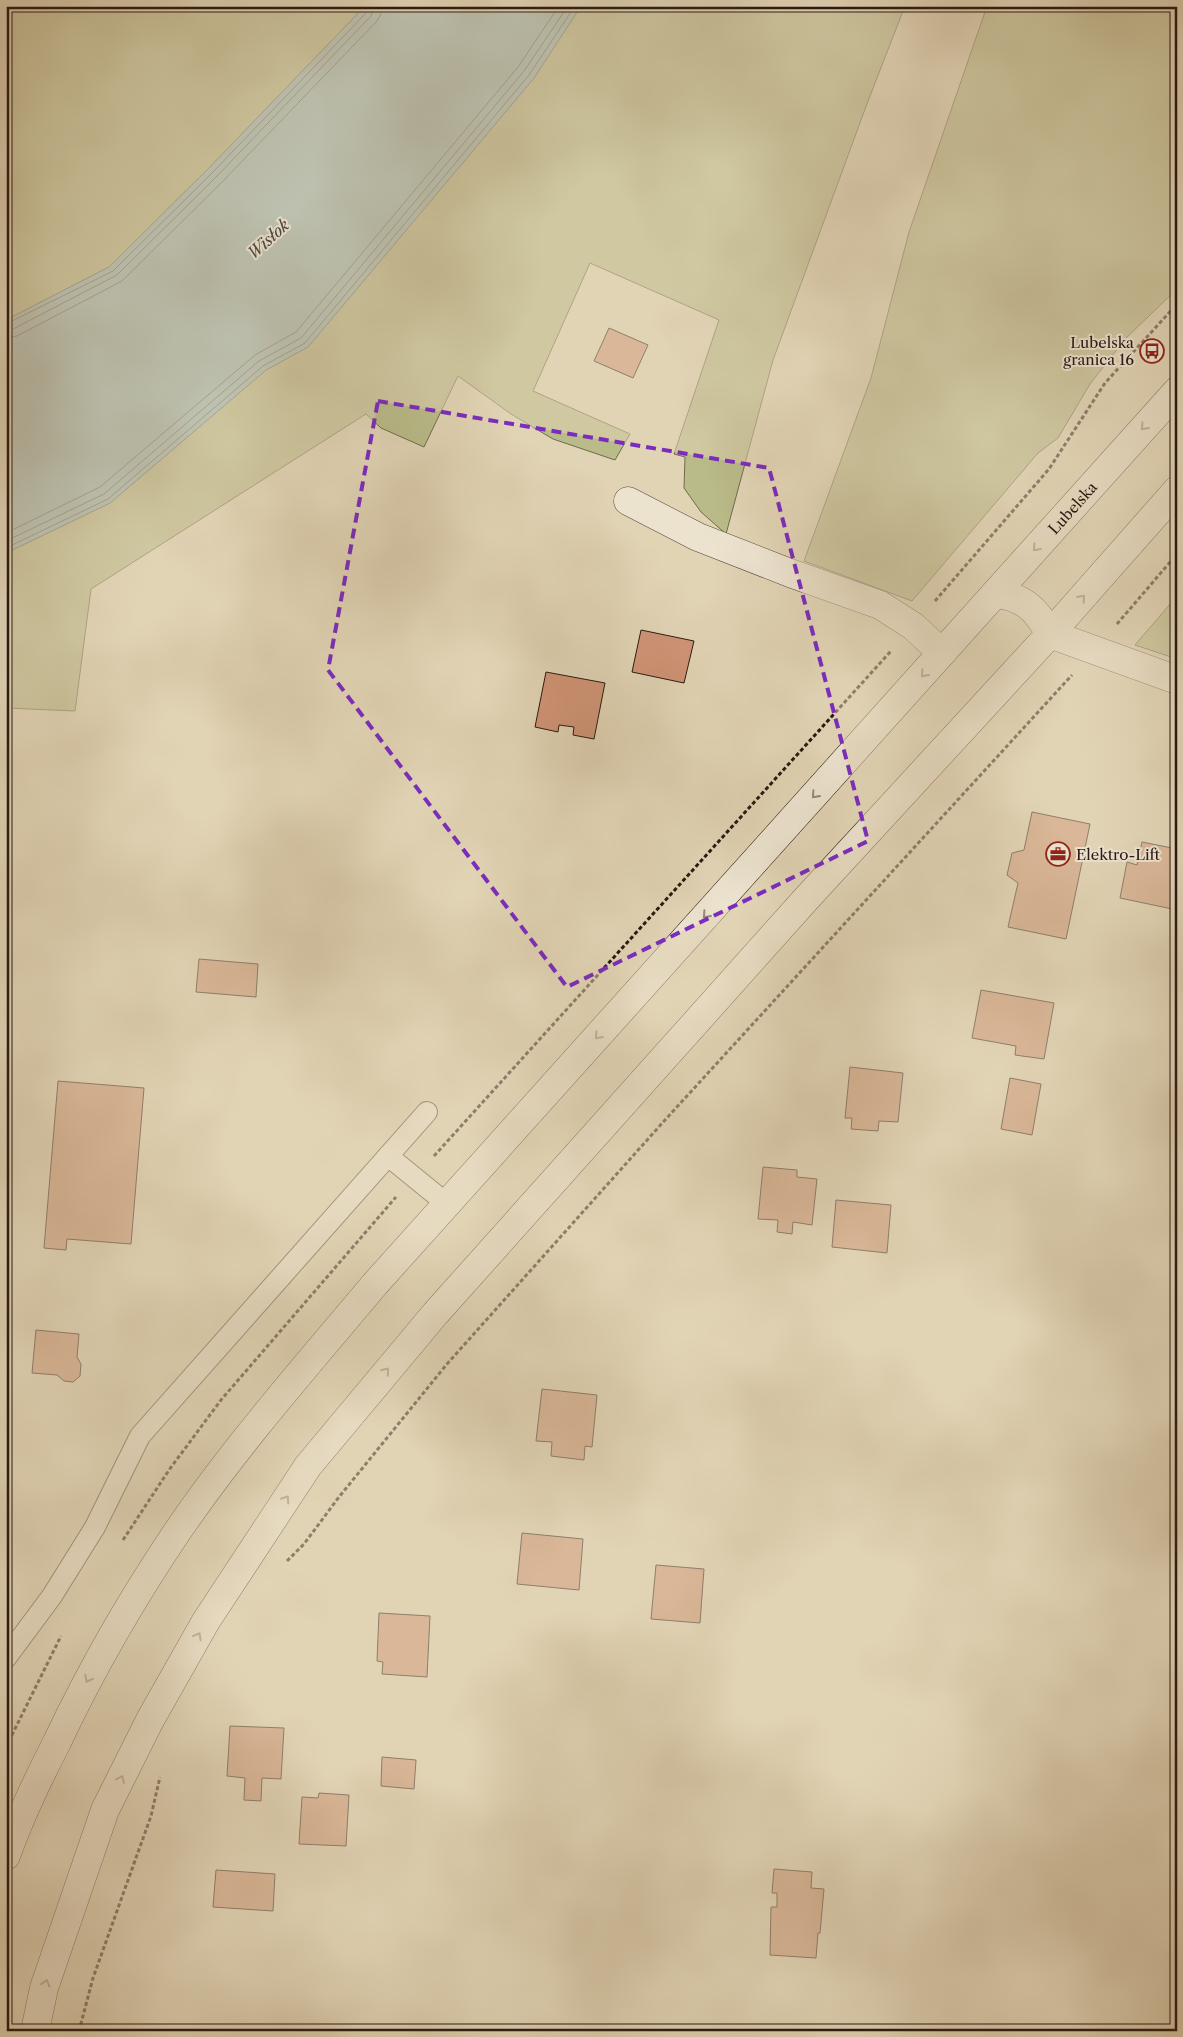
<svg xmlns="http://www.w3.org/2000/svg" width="1183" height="2037" font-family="'Libre Caslon Text',serif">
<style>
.green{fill:#b9bb89;stroke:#716a4e}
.water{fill:#98b6b7;stroke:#6c7775}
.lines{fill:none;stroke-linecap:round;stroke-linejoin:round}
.shore{stroke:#606865;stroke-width:1}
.building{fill:#cf9476;stroke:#291913}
.lane-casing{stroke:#57483c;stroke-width:22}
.street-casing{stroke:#57483c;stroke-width:29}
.secondary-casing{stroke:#291913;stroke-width:29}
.path{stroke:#291913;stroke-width:3;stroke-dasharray:4 2.5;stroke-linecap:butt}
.lane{stroke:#ece3cf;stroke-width:20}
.street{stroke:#ece3cf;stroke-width:28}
.secondary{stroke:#ece3cf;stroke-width:28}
.oneway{stroke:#94887a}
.marked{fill:none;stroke:#7b2cbf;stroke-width:4;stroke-dasharray:10 6;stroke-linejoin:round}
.labels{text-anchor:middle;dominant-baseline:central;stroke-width:4;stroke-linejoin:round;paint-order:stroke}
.poi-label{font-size:15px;fill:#291913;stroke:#ece3cf;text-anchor:end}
.street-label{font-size:15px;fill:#291913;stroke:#ece3cf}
.water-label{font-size:16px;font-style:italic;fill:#4a4844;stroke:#ece3cf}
</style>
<rect width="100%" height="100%" fill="#e1d4b5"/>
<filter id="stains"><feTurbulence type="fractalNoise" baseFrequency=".004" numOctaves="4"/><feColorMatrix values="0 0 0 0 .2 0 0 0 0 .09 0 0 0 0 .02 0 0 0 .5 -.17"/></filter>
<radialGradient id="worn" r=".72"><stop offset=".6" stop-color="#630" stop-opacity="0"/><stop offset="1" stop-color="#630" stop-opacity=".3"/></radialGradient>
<!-- green -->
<g class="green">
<path d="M6 6H365L208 169 109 267 6 320Z"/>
<path d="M581 6H905L868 101 773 360 726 534 701 512 684 488 685 457 674 454 719 320 590 263 533 391 630 434 615 460 553 439 511 414 458 376 424 447 381 428 366 414 91 589 75 711 6 708V553L110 503 266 370 308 347 534 78Z"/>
<path d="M987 6H1177V289L1126 338 1090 384 1058 438 1038 453 912 601 804 561 871 378 909 232Z"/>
<path d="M1177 596V659L1135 645Z"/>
</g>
<!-- water -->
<path class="water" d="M365 6H581L534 78 308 347 266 370 110 503 6 553V320L109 267 208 169Z"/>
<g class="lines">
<!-- shore -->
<g class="shore">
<path d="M6 324 113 271 212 173 367 12 369 6"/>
<path d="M6 330 13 329 117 275 216 177 371 16 375 6"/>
<path d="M6 338 17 336 122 281 222 182 377 21 381 14 382 6"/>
<path d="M6 533 100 487 255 355 296 332 518 67 559 6"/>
<path d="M6 541 104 494 259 361 301 338 524 71 568 6"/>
<path d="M6 548 108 499 263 366 305 343 529 75 575 6"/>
</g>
</g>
<!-- building -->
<g class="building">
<path d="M609 328 648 345 633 378 594 361Z"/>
<path d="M641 630 694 641 684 683 632 672Z"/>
<path d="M546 672 605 683 594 739 573 735 574 727 559 725 558 732 535 727Z"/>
<path d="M1032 812 1090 824 1066 939 1008 927 1018 883 1007 875 1012 853 1024 850Z"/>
<path d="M1142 842 1177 849V910L1120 898 1127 862 1137 865Z"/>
<path d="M199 959 258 964 256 997 196 992Z"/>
<path d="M981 990 1054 1003 1044 1059 1015 1055 1016 1046 972 1038Z"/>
<path d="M850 1067 903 1073 898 1122 879 1121 878 1131 851 1129 852 1118H845Z"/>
<path d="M1010 1078 1041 1084 1032 1135 1001 1129Z"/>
<path d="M58 1081 144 1088 131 1244 67 1239 66 1250 44 1248Z"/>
<path d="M763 1167 797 1170V1177L817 1179 812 1225 793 1222 792 1234 777 1232 778 1220 758 1219Z"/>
<path d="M836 1200 891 1205 887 1253 832 1247Z"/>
<path d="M36 1330 79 1334 77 1357 81 1364 80 1376 73 1382 64 1381 57 1375 32 1373Z"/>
<path d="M542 1389 597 1395 592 1447 585 1446 584 1460 551 1456 552 1442 536 1441Z"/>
<path d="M522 1533 583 1539 579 1590 517 1584Z"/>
<path d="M656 1565 704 1569 700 1623 651 1619Z"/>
<path d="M379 1613 430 1616 427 1677 382 1674 383 1662 377 1661Z"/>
<path d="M230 1726 284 1728 281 1779 262 1778 261 1801 244 1800 245 1778 227 1776Z"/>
<path d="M382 1757 416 1760 414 1789 381 1786Z"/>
<path d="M319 1793 349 1795 346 1846 299 1844 302 1797 318 1798Z"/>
<path d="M774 1869 812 1872 811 1888 824 1889 820 1933H818L816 1958 770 1955 771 1907H777V1893H772Z"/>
<path d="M216 1870 275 1874 273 1911 213 1907Z"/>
<path d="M291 2026 331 2029V2031H290Z"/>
</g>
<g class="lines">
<!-- lane casing -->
<g class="lane-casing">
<g id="lane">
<path d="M388 1156 447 1204"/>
<path d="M6 1658 52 1596 95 1527 140 1436 427 1112"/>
</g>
</g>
<!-- street casing -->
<g class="street-casing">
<g id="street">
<path d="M628 501 698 537 790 573 880 605 913 626 942 653"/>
<path d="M995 594C1023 596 1037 610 1050 634L1177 680"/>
</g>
</g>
<!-- secondary casing -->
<g class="secondary-casing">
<g id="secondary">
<path id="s1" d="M6 1856C20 1816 38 1779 57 1742 92 1668 133 1597 179 1529 238 1443 308 1364 375 1284L1177 391"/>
<path d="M35 2031 44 1988 105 1810 150 1720 206 1621 308 1466 435 1314 807 898 1050 634 1177 490"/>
</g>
</g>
<!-- path -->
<g class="path">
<path d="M935 601 1049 469 1105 383 1177 304"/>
<path d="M1117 624 1177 554"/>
<path d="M434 1156 891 651"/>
<path d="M123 1540 169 1470 221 1400 396 1197"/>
<path d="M287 1561 304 1544 339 1497 447 1364 665 1120 1072 675"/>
<path d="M6 1747 61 1636"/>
<path d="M79 2031 93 1978 151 1816 160 1777"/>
</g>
<!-- lane -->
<use href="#lane" class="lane"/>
<!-- street -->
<use href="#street" class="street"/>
<!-- secondary -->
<use href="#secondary" class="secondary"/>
</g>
<!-- one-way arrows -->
<defs><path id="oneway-chevron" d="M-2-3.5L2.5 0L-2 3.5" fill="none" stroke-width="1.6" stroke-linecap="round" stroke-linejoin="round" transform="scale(1.25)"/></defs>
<g class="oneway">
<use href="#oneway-chevron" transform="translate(1144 427) rotate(132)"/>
<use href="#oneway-chevron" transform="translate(1036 548) rotate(132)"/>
<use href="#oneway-chevron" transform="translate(1082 598) rotate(-49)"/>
<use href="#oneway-chevron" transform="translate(924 674) rotate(132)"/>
<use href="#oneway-chevron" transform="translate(815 795) rotate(132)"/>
<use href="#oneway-chevron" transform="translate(706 915) rotate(132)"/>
<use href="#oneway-chevron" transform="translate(598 1036) rotate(132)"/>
<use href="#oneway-chevron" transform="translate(386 1371) rotate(-51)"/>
<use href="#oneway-chevron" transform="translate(286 1499) rotate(-57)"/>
<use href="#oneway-chevron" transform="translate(198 1636) rotate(-61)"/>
<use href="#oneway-chevron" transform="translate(88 1679) rotate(118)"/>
<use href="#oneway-chevron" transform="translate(121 1779) rotate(-64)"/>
<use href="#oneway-chevron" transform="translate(46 1983) rotate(-73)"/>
</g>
<!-- marked area -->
<path d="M0 0H1183V2037H0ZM378 401 769 468 868 841 567 987 328 670Z" fill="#e1d4b5" fill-opacity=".55" fill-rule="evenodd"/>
<path class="marked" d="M378 401 769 468 868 841 567 987 328 670Z"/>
<!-- icons -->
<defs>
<g id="bus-ring" transform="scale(1.25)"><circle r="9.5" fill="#ece3cf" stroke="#8f2418" stroke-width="1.5"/><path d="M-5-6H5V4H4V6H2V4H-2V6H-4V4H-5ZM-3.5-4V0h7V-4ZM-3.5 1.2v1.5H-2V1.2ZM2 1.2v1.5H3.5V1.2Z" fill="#8f2418"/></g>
<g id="office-ring" transform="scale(1.25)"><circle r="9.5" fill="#ece3cf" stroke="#8f2418" stroke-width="1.5"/><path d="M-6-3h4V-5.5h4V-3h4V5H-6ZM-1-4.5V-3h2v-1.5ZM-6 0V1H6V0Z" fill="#8f2418"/></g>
</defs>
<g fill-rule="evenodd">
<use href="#bus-ring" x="1152" y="351"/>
<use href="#office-ring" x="1058" y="854"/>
</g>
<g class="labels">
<!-- poi labels -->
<g class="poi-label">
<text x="1134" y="342">Lubelska<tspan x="1134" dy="17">granica 16</tspan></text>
<text x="1076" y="854" text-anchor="start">Elektro-Lift</text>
</g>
<!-- street labels -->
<g class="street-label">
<text stroke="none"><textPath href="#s1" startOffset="1728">Lubelska</textPath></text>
</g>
<!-- water labels -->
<g class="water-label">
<text transform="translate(268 239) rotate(-42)">Wisłok</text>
</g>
</g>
<!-- margin -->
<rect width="1183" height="2037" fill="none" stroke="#e1d4b5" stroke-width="25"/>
<rect x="8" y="8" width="1168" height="2022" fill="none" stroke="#291913" stroke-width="2.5"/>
<rect x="12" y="12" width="1158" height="2012" fill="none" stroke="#291913"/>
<rect width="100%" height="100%" filter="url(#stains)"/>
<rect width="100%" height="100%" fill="url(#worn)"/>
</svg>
